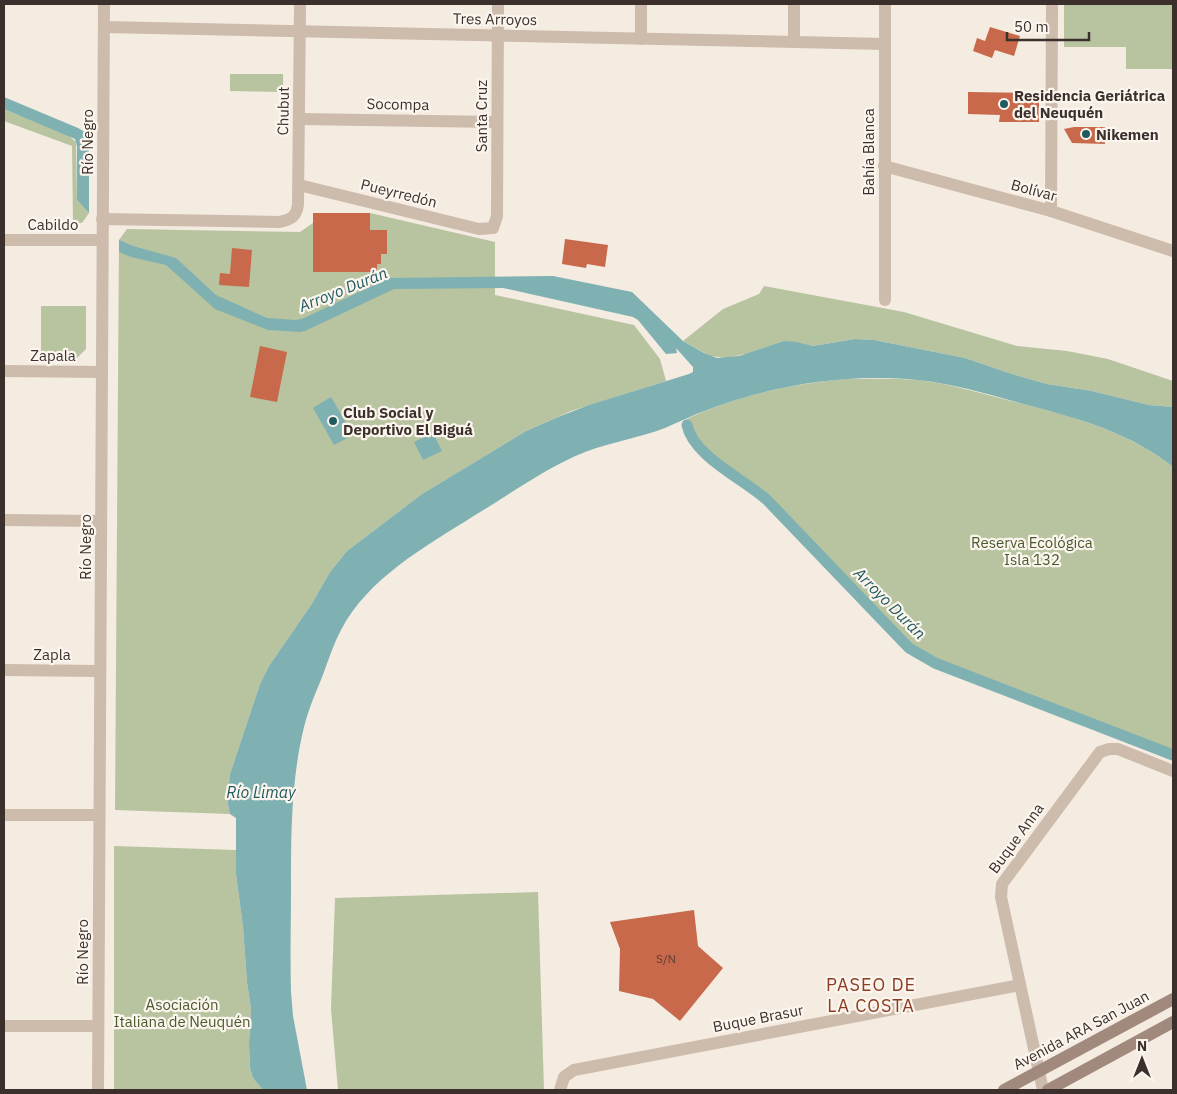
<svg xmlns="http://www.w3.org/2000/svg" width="1177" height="1094" font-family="'IBM Plex Sans',sans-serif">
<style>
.green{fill:#b8c4a0}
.water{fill:#7fb0b2}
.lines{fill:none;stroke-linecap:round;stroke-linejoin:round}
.canal{stroke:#7fb0b2;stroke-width:11}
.building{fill:#c8694b}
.minor{stroke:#cdbbac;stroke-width:12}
.tertiary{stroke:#cdbbac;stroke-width:12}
.secondary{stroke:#a18a7d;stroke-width:12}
.poi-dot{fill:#1f5a5e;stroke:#fbf5ee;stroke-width:2}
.labels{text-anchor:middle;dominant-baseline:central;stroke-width:4.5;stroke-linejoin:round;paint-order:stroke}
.number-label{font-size:12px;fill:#5e3e33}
.street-label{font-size:15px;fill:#3b302b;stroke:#fbf5ee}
.poi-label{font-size:15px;font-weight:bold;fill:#3b302b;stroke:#fbf5ee;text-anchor:start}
.park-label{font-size:15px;fill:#4a5a2e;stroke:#fbf5ee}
.water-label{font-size:16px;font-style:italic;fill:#1f5a5e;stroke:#fbf5ee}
.quarter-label{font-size:18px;letter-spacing:1px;fill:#8c3b22;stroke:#fbf5ee}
</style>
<rect width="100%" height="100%" fill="#f4ebe1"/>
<!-- green -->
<g class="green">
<path d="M1064 4H1173V69H1126V47H1064Z"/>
<path d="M230 74H283V92L230 91Z"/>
<path d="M4 109 68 135 76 142 77 200 89 213 82 223H73L72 146 4 121Z"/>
<path d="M313 213H370L495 242V295L634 325 660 359 666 381 571 411 526 431 422 494 347 551 330 572 311 605 269 666 260 684 230 774 227 800 230 814 115 810 119 240 127 229 300 232 313 223Z"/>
<path d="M764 286 904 312 1017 346 1067 351 1108 359 1173 381V407L1149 405 1092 391 1047 384 1012 374 965 358 874 340 855 339 813 346 784 341 749 353 727 358 710 356 683 341 723 309 759 294Z"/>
<path d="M41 306H86V349L77 358 41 357Z"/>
<path d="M845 379C869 379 894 378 918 380 949 384 981 393 1011 401 1068 415 1126 430 1173 467V755L935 663 909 648 767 500C747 482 703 459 691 438 688 432 687 426 687 419 736 396 791 384 845 379Z"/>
<path d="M114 846 236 850V874L243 927 247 982 251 1009 249 1043 250 1068 253 1078 263 1090H114Z"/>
<path d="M538 892 544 1090H338L331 1009 335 898Z"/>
</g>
<!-- water -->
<g class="water">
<path d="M4 97 78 128 85 132 89 143V213L77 200V146L75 139 4 109Z"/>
<path d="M119 240 133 246 176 258 216 295 267 318 296 320 304 318 389 278 553 276 632 292 683 341 704 353 717 358 739 356 784 341 796 342 813 346 855 339 874 340 965 358 1012 374 1047 384 1092 391 1149 405 1173 407V467C1132 434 1081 419 1031 406 994 396 956 384 917 380 847 373 773 385 707 410 693 415 679 422 665 428 639 438 611 442 585 452 545 468 509 495 472 517 425 547 368 578 341 630 334 643 329 658 324 672 317 690 309 707 304 727 291 780 291 834 291 888 291 923 290 957 291 992L293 1016 307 1090H263L253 1078 250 1068 249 1043 251 1009 247 982 243 927 236 874V818L230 814 227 800 230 774 260 684 269 666 311 605 330 572 347 551 422 494 526 431 558 417 589 405 689 374 693 372V367L676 348 677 353 666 354 638 320 633 317 503 288 394 289 305 331 300 332 268 330 215 309 166 265 131 257 119 252Z"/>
<path d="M331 397 353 435 334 445 313 408Z"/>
<path d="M433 433 442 451 423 460 414 442Z"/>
</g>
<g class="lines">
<!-- canal -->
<path class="canal" d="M687 425C693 456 744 479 767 500L909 648 935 663 1173 755"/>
</g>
<!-- building -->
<g class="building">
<path d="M990 27 1020 36 1014 56 995 50 992 58 973 51 977 38 985 41Z"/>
<path d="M968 92 1039 93V122H999L1000 115 968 114Z"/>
<path d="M1074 127H1105V144L1072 143 1064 129Z"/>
<path d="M313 213H370V230H387V254H381V264H377V272H313Z"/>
<path d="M565 239 608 245 605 267 587 264 586 268 562 264Z"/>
<path d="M232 248 252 250 249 287 219 285 220 273 230 274Z"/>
<path d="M260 346 287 352 277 402 250 397Z"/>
<path d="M694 910 698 946 723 968 680 1021 653 999 619 991 620 949 610 922Z"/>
</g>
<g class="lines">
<!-- minor -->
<g class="minor">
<path d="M104 27 885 44"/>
<path d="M641 39V4"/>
<path d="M794 42V4"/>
<path d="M299 119 497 122"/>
<path d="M884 166 1051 211 1173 251"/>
<path d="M299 185 479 229 493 228 497 216 498 4"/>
<path d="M1051 211 1052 4"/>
<path d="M102 219 279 222C291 220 297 216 298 204L300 4"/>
<path d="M4 240H102"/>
<path d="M885 300V4"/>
<path d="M4 371 102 372"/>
<path d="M4 520 101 521"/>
<path d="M4 670 100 671"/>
<path d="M4 815H99"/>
<path d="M560 1090 564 1077 574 1070 1020 985"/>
<path d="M1043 1090 1001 897 1002 884 1100 752 1109 749H1118L1173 771"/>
</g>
<!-- tertiary -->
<g class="tertiary">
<path d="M4 1026H98"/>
<path d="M98 1090 104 4"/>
</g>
<!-- secondary -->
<g class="secondary">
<path d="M1004 1090 1173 999"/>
<path d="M1048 1090 1173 1022"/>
</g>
</g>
<!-- markers -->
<g class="poi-dot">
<circle cx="1004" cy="104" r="5"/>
<circle cx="1086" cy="134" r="5"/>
<circle cx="333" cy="421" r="5"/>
</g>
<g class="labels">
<!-- number labels -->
<g class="number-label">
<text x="666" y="958">S/N</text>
</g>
<!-- street labels -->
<g class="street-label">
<text transform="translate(495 19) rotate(1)">Tres Arroyos</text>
<text transform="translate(398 104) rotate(1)">Socompa</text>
<text transform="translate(283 111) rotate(-89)">Chubut</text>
<text transform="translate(481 116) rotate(-90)">Santa Cruz</text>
<text transform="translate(87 142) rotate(-90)">Río Negro</text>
<text transform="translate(868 152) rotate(-90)">Bahía Blanca</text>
<text transform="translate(1034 190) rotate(15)">Bolívar</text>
<text transform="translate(399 193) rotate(14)">Pueyrredón</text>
<text x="53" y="224">Cabildo</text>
<text x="53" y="355">Zapala</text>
<text transform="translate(85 547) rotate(-90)">Río Negro</text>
<text x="52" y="654">Zapla</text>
<text transform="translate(1016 838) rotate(-54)">Buque Anna</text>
<text transform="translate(82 952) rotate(-90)">Río Negro</text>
<text transform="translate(758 1018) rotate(-11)">Buque Brasur</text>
<text transform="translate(1081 1030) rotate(-28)">Avenida ARA San Juan</text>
</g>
<!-- poi labels -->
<g class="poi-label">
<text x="1014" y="95">Residencia Geriátrica<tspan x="1014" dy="17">del Neuquén</tspan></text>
<text x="1096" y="134">Nikemen</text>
<text x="343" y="412">Club Social y<tspan x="343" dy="17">Deportivo El Biguá</tspan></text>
</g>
<!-- park labels -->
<g class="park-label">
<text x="1032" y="542">Reserva Ecológica<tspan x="1032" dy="17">Isla 132</tspan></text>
<text x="182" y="1004">Asociación<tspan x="182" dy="17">Italiana de Neuquén</tspan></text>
</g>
<!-- water labels -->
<g class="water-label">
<text transform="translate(343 289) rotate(-22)">Arroyo Durán</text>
<text transform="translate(890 603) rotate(45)">Arroyo Durán</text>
<text x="261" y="792">Río Limay</text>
</g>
<!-- quarter labels -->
<g class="quarter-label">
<text x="871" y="984">PASEO DE<tspan x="871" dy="21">LA COSTA</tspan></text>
</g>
</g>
<!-- border -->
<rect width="1177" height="1094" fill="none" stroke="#3b302b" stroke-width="10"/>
<!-- north arrow -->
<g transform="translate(1142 1059)" stroke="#fbf5ee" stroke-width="4" paint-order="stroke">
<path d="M0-4L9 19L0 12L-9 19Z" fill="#3b302b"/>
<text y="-8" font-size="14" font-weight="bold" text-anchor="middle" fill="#3b302b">N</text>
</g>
<!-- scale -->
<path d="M1007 32v8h82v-8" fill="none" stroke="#3b302b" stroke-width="2.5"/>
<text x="1014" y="32" font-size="15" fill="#3b302b" stroke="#fbf5ee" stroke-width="4" paint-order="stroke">50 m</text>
</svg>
